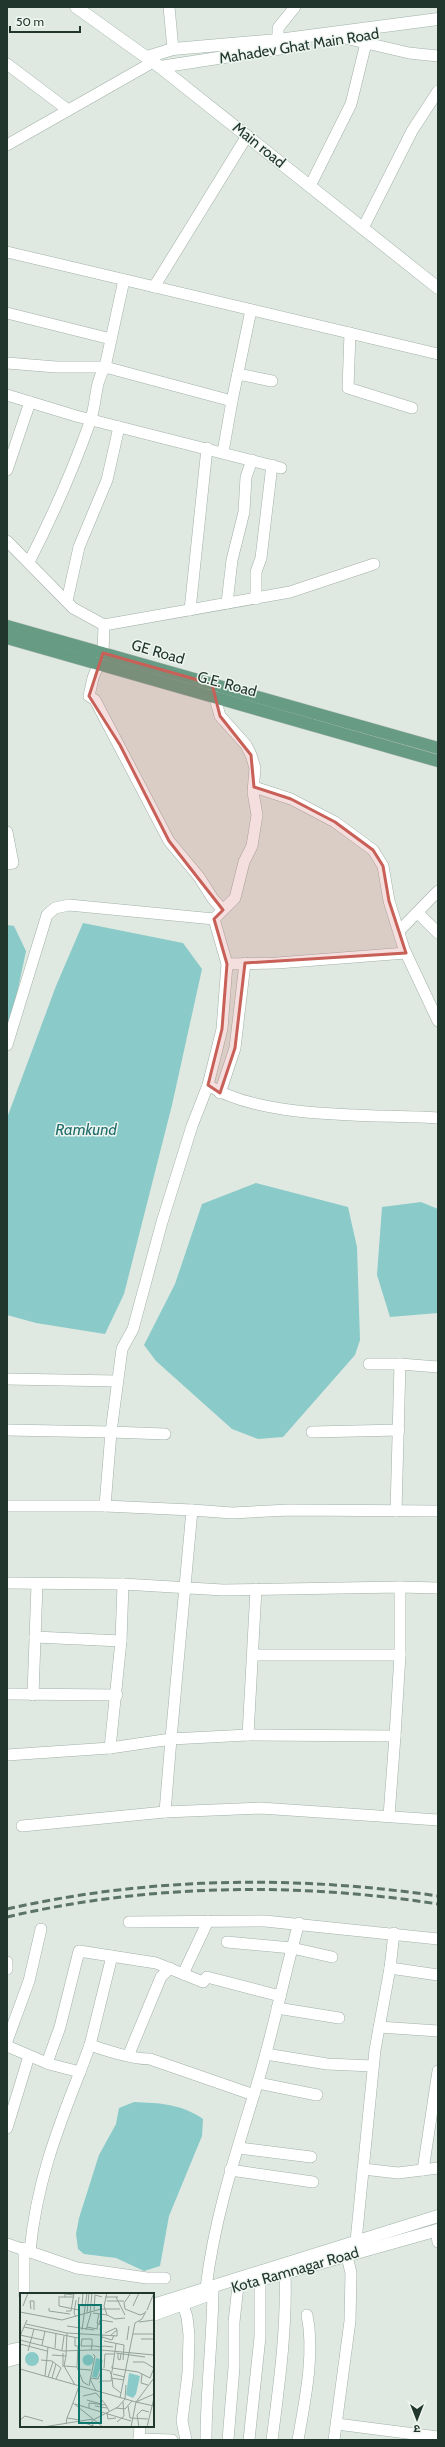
<svg xmlns="http://www.w3.org/2000/svg" width="445" height="2447" font-family="Cabin,'Noto Sans Devanagari',sans-serif">
<style>
.water{fill:#8acac8}
.lines{fill:none;stroke-linecap:round;stroke-linejoin:round}
.street-casing{stroke:#a2b0a8;stroke-width:12}
.secondary-casing{stroke:#9fb3a8;stroke-width:13}
.primary-casing{stroke:#bcc3c0;stroke-width:13}
.street{stroke:#fff;stroke-width:11}
.secondary{stroke:#fff;stroke-width:12}
.primary{stroke:#679b83;stroke-width:12}
.rail{stroke:#5b7368;stroke-width:3;stroke-dasharray:8 4;stroke-linecap:butt}
.marked{fill:#c86058;fill-opacity:0.2;stroke:#c86058;stroke-width:3;stroke-linejoin:round}
.labels{text-anchor:middle;dominant-baseline:central;stroke-width:3;stroke-linejoin:round;paint-order:stroke}
.street-label{font-size:15px;fill:#21372d;stroke:#eff6f1}
.water-label{font-size:16px;font-style:italic;fill:#216d6c;stroke:#eff6f1}
.inset-road{fill:none;stroke:#93a29a;stroke-width:1}
.view{fill:#0f766e;fill-opacity:0.15;stroke:#0f766e;stroke-width:2}
.inset-edge{fill:none;stroke:#21372d;stroke-width:2}
</style>
<rect width="100%" height="100%" fill="#dfe9e2"/>
<!-- water -->
<g class="water">
<path d="M83 923 183 943 202 969 172 1105 124 1294 105 1334 36 1323 7 1315V1118L56 986Z"/>
<path d="M7 925 14 926 26 951 14 1008 7 1026Z"/>
<path d="M256 1183 348 1207 357 1247 360 1340 355 1355 283 1437 258 1439 232 1429 156 1361 144 1345 175 1284 202 1204Z"/>
<path d="M421 1202 438 1209V1313L390 1317 377 1275 382 1207Z"/>
<path d="M134 2102C159 2103 182 2104 203 2119L202 2136 169 2216 160 2266 144 2271 116 2258 84 2254 78 2249 76 2234 79 2218 99 2155 116 2124 119 2108Z"/>
</g>
<g class="lines">
<!-- street casing -->
<g class="street-casing">
<g id="street">
<path d="M169 7 173 49"/>
<path d="M345 38 409 53 438 56"/>
<path d="M278 40V28L295 7"/>
<path d="M7 64 68 110"/>
<path d="M7 145 153 62"/>
<path d="M310 186 351 104 366 43"/>
<path d="M363 228 412 131 438 91"/>
<path d="M7 252 438 354"/>
<path d="M154 287 247 136"/>
<path d="M7 313 111 339"/>
<path d="M350 333 348 388 412 408"/>
<path d="M7 363 56 367H105L232 401 251 310"/>
<path d="M238 374 272 381"/>
<path d="M7 395 76 416 281 468"/>
<path d="M223 452 232 401"/>
<path d="M7 470 30 402"/>
<path d="M7 541 73 608 104 625 290 592 374 564"/>
<path d="M29 562C52 517 73 470 90 422 97 403 94 384 105 367L124 280"/>
<path d="M256 599V572L261 558 272 465"/>
<path d="M67 601 79 547 107 480 119 427"/>
<path d="M227 603 232 560 244 512 246 477 252 460"/>
<path d="M190 610 207 448"/>
<path d="M104 625 103 653 93 678 89 696 95 700 169 841 199 877 213 899 223 910"/>
<path d="M254 787 291 799 335 822 373 850 383 866 389 901 404 949 438 1021"/>
<path d="M7 832 13 863 7 864"/>
<path d="M418 913 438 933"/>
<path d="M400 930 438 891"/>
<path d="M227 964 277 963 406 953"/>
<path d="M7 1045 47 915 55 908 69 905 214 919"/>
<path d="M208 1085C262 1120 374 1114 438 1118"/>
<path d="M220 1093 235 1048 245 963"/>
<path d="M369 1364H400"/>
<path d="M7 1379 117 1381"/>
<path d="M7 1430 111 1432 105 1506"/>
<path d="M312 1432 399 1430"/>
<path d="M165 1434 111 1432 122 1349 133 1329 162 1222 192 1126 208 1085 222 1029 227 964 214 919 235 898 244 862 252 846 257 815 253 792 255 768 251 755 246 745 220 716 213 691"/>
<path d="M7 1506H105L192 1510 171 1739 248 1735 395 1736 400 1655V1587L223 1590 123 1584 7 1583"/>
<path d="M192 1510 232 1513 289 1510 438 1511"/>
<path d="M396 1511 400 1364 438 1367"/>
<path d="M400 1587 438 1588"/>
<path d="M35 1637 121 1641 110 1748"/>
<path d="M121 1641 123 1584"/>
<path d="M254 1655H400"/>
<path d="M7 1694 117 1695"/>
<path d="M33 1695 37 1584"/>
<path d="M248 1735 256 1589"/>
<path d="M7 1755 110 1748 171 1739 165 1812"/>
<path d="M389 1816 395 1736"/>
<path d="M22 1826 165 1812 260 1808 438 1820"/>
<path d="M129 1922 265 1921 438 1939"/>
<path d="M227 1942 292 1948 332 1957"/>
<path d="M7 1962V1969"/>
<path d="M390 1968 438 1975"/>
<path d="M183 1974 208 1921"/>
<path d="M277 2008 339 2018"/>
<path d="M379 2027 438 2031"/>
<path d="M7 2041 29 1981 41 1929"/>
<path d="M90 2045C108 2051 132 2059 150 2059L254 2095"/>
<path d="M7 2046 49 2064 80 2072C56 2132 36 2186 30 2251"/>
<path d="M129 2054 161 1977 170 1968"/>
<path d="M266 2054 327 2064 373 2066"/>
<path d="M47 2063 60 2027 79 1951 156 1963 203 1982 207 1977 280 1996"/>
<path d="M80 2072 90 2045 112 1956"/>
<path d="M258 2083 317 2095"/>
<path d="M7 2128 29 2056"/>
<path d="M239 2148 311 2157"/>
<path d="M363 2169 398 2173 438 2168"/>
<path d="M230 2170 313 2182"/>
<path d="M423 2170 438 2071"/>
<path d="M436 2230 438 2242"/>
<path d="M356 2241 375 2050 390 1968 394 1933"/>
<path d="M7 2244 77 2268 147 2278H165"/>
<path d="M206 2288C214 2220 235 2156 255 2091 273 2035 283 1978 299 1923"/>
<path d="M24 2294V2248"/>
<path d="M183 2305 187 2317 189 2335 188 2373 182 2421 186 2440"/>
<path d="M337 2424 438 2437"/>
<path d="M139 2439 172 2440"/>
<path d="M139 2440 140 2426"/>
<path d="M206 2440C206 2388 213 2337 213 2286"/>
<path d="M228 2440 234 2367V2322L238 2286"/>
<path d="M249 2440 260 2337V2280"/>
<path d="M272 2440C279 2385 287 2329 285 2273"/>
<path d="M298 2440C305 2400 315 2354 307 2315"/>
<path d="M334 2440 350 2321 351 2273 345 2248"/>
</g>
</g>
<!-- secondary casing -->
<g class="secondary-casing">
<g id="secondary">
<path d="M76 7 160 67 438 288"/>
<path d="M147 57 173 49 278 40 438 19"/>
<path d="M160 67 296 46"/>
<path d="M260 2280 438 2230"/>
<path d="M153 2305 438 2216"/>
<path d="M153 2315 208 2295"/>
<path d="M7 2351 21 2348"/>
<path d="M7 2361 21 2357"/>
</g>
</g>
<!-- primary casing -->
<g class="primary-casing">
<g id="primary">
<path d="M7 626 438 748"/>
<path d="M7 638 438 761"/>
</g>
</g>
<!-- street -->
<use href="#street" class="street"/>
<!-- secondary -->
<use href="#secondary" class="secondary"/>
<!-- primary -->
<use href="#primary" class="primary"/>
<!-- rail -->
<g class="rail">
<path d="M7 1909C149 1877 294 1875 438 1896"/>
<path d="M7 1917C147 1884 296 1882 438 1904"/>
</g>
</g>
<!-- marked area -->
<path class="marked" d="M103 653 212 684 220 716 251 755 254 787 291 799 335 822 373 850 383 866 389 901 406 953 245 963 235 1048 220 1093 208 1085 222 1029 227 964 214 919 223 910 169 841 120 745 89 696Z"/>
<g class="labels">
<!-- street labels -->
<g class="street-label">
<text transform="translate(299 46) rotate(-9)">Mahadev Ghat Main Road</text>
<text transform="translate(259 145) rotate(39)">Main road</text>
<text transform="translate(158 652) rotate(16)">GE Road</text>
<text transform="translate(227 684) rotate(15)">G.E. Road</text>
<text transform="translate(295 2270) rotate(-16)">Kota Ramnagar Road</text>
</g>
<!-- water labels -->
<g class="water-label">
<text x="86" y="1129">Ramkund</text>
</g>
</g>
<!-- overview -->
<g transform="translate(20 2293)">
<rect width="134" height="134" fill="#dfe9e2"/>
<path d="M5 66a7 7 0 1 1 14 0a7 7 0 1 1-14 0ZM62.5 67a5.5 5.5 0 1 1 11 0a5.5 5.5 0 1 1-11 0ZM76 65 83 67 77 85 72 84ZM109 80 120 83 116 101 113 105 106 102Z" fill="#8acac8"/>
<path class="inset-road" d="M87 0 84 13 87 22 95 26 105 25M111 0 104 10 105 16 120 22 125 20M39 3V13L59 17 60 22M40 4H54M45 4V1L54 2M59 4 58 12 64 13M85 4H98M96 4 105 22M87 8H104M3 13 8 0M62 13 63 0M113 13 119 0M29 15V18L50 21M11 16 10 8H14V17M74 17 75 2 82 4M127 17 134 0M46 18H51L54 0M0 19 42 27 81 16H100M67 20 69 0M70 20 72 0M73 20 87 22M79 21 77 30 81 32 80 37M64 22 67 0M56 24 54 20 56 7M119 29 134 27M6 31 47 40M79 31 80 27 93 29M47 33 74 37M4 34 58 45M67 34 77 36 78 30M62 37 64 22M66 37 71 20M85 40 96 35 97 37M113 41H134M0 42 23 47M91 42 97 37V43L82 42 81 54V57H71L72 53H61L62 46H72V53H75L81 54 84 53 93 54M0 43 7 27M82 44 92 47 94 42M55 45V53H58L57 74 63 89 68 92M121 46H134M0 47 43 58 71 57M107 47 109 33M84 48 104 52 103 67M0 51 27 58M96 51 91 85 104 87M22 52 25 38M35 55 36 40M42 57 44 43M81 57 134 62M8 58 14 36M43 60V74M96 60 125 64M98 61V66L100 67 101 61M32 62 46 63 44 73M46 63 47 40 80 42M21 67 32 68 41 75M113 69H124L134 75M92 73V75L118 79 130 85 134 75M84 75 85 61H95M0 76 116 109 134 101M58 76 71 77M93 81 105 84M122 81 121 90 128 92M25 83 28 54M28 84 33 69M32 85 36 71M70 85 78 86 82 76 90 78 92 84M92 85 93 94 101 100M36 86 41 75M70 86 76 98M80 90V88H91L92 85M55 92 44 73 57 74M59 93 53 110 83 134M69 93 75 63 73 61M63 103 76 100 86 112M100 105 115 30 122 26 126 18M67 107 81 111M116 109 134 113M55 111 111 128M75 113 87 115M108 113 110 125 128 126M69 115V110L86 112 89 118M96 115 105 116 112 108M87 120 88 126 96 125M47 125 53 110M0 127 5 123 23 128M73 127 98 114 105 106 106 92M97 129 104 123 103 109M65 130 73 133 72 127M46 131 47 125 60 127M23 134 73 126M111 134 116 109 134 85M119 134 117 122 122 117 129 119M127 134 134 105"/>
<path class="view" d="M59 12H81V130H59Z"/>
<rect width="134" height="134" class="inset-edge"/>
</g>
<!-- border -->
<rect width="445" height="2447" fill="none" stroke="#21372d" stroke-width="16"/>
<!-- north arrow -->
<g transform="translate(417 2419) rotate(180)" stroke="#eff6f1" stroke-width="3" paint-order="stroke">
<path d="M0-3L7 15L0 10L-7 15Z" fill="#21372d"/>
<text y="-6" font-size="11" font-weight="bold" text-anchor="middle" fill="#21372d">उ</text>
</g>
<!-- scale -->
<path d="M10 26v6h70v-6" fill="none" stroke="#21372d" stroke-width="2"/>
<text x="16" y="26" font-size="12" fill="#21372d" stroke="#eff6f1" stroke-width="3" paint-order="stroke">50 m</text>
</svg>
